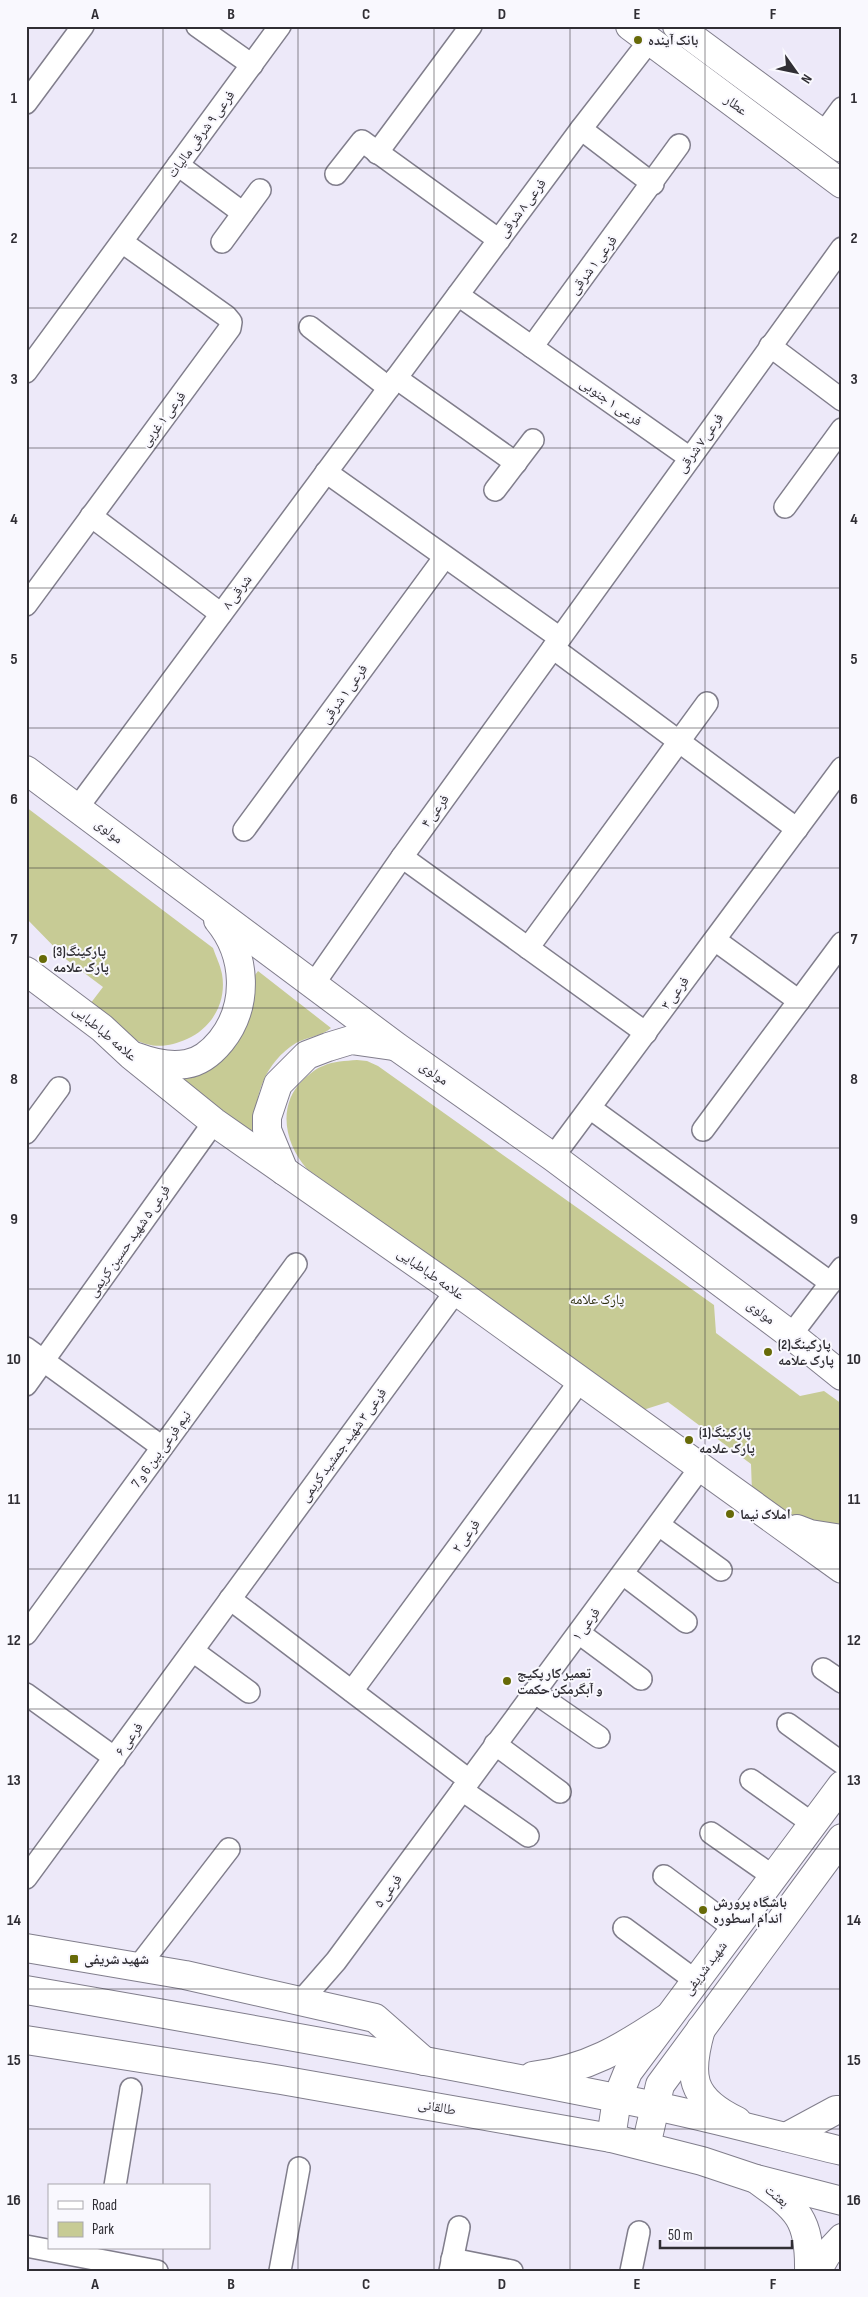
<svg xmlns="http://www.w3.org/2000/svg" width="868" height="2297" font-family="'Sofia Sans Condensed','Noto Naskh Arabic',sans-serif">
<style>
.green{fill:#c7cb95}
.lines{fill:none;stroke-linecap:round;stroke-linejoin:round}
.street-casing{stroke:#817e8c;stroke-width:24}
.secondary-casing{stroke:#817e8c;stroke-width:30}
.primary-casing{stroke:#817e8c;stroke-width:30}
.street{stroke:#fff;stroke-width:21}
.secondary{stroke:#fff;stroke-width:28}
.primary{stroke:#fff;stroke-width:28}
.grid{fill:none;stroke:#302e34;stroke-width:1;stroke-opacity:0.55}
.poi-dot{fill:#676a08;stroke:#f9f8fe;stroke-width:2}
.labels{text-anchor:middle;dominant-baseline:central;stroke-width:4;stroke-linejoin:round;paint-order:stroke}
.poi-label{font-size:14px;font-weight:bold;fill:#302e34;stroke:#f9f8fe;text-anchor:start}
.street-label{font-size:14px;fill:#302e34;stroke:#f9f8fe}
.park-label{font-size:14px;fill:#2d2e0e;stroke:#f9f8fe}
.neatline{fill:none;stroke:#302e34;stroke-width:2}
.grid-label{font-size:16px;text-anchor:middle;font-weight:bold;fill:#302e34}
</style>
<rect width="100%" height="100%" fill="#ede9f9"/>
<!-- green -->
<g class="green">
<path d="M26 807 213 948C216 957 220 964 222 974 227 1002 212 1028 187 1039 173 1045 161 1048 146 1044 124 1037 106 1021 87 1008L103 987 67 960 26 918Z"/>
<path d="M258 971 331 1028C322 1036 307 1037 296 1043 263 1064 254 1097 255 1133L252 1137 176 1081Z"/>
<path d="M357 1060 367 1061 378 1066 714 1305 716 1333 800 1396 824 1391 842 1404V1524C800 1522 786 1515 752 1492L751 1464 668 1402 643 1410 307 1169C285 1144 276 1105 304 1079 310 1074 316 1068 323 1066 334 1061 345 1061 357 1060Z"/>
</g>
<g class="lines">
<!-- street casing -->
<g class="street-casing">
<g id="street">
<path d="M197 26 252 65"/>
<path d="M26 103 83 26"/>
<path d="M581 129 653 184"/>
<path d="M823 134 842 108"/>
<path d="M377 153 471 26"/>
<path d="M178 165 243 213"/>
<path d="M336 174 362 141 499 240"/>
<path d="M222 242 260 190"/>
<path d="M458 295 690 458"/>
<path d="M310 327 389 388"/>
<path d="M770 346 842 400"/>
<path d="M532 347 679 145"/>
<path d="M26 372 280 26"/>
<path d="M396 378 516 463"/>
<path d="M326 472 560 638"/>
<path d="M495 490 533 440"/>
<path d="M785 507 842 429"/>
<path d="M91 516 221 614"/>
<path d="M26 605 230 328 231 322 226 316 122 242"/>
<path d="M553 648 797 829"/>
<path d="M78 807 581 129 650 40"/>
<path d="M244 830 444 558"/>
<path d="M402 857 646 1033"/>
<path d="M715 940 799 1001"/>
<path d="M528 948 707 703"/>
<path d="M313 985 402 857 842 248"/>
<path d="M590 1108 831 1283"/>
<path d="M703 1130 842 943"/>
<path d="M26 1133 59 1088"/>
<path d="M553 1157 842 768"/>
<path d="M791 1335 842 1268"/>
<path d="M26 1348 162 1447"/>
<path d="M26 1385 214 1122"/>
<path d="M659 1525 721 1570"/>
<path d="M623 1574 686 1622"/>
<path d="M230 1599 469 1780"/>
<path d="M579 1633 641 1679"/>
<path d="M26 1634 296 1264"/>
<path d="M193 1651 249 1692"/>
<path d="M823 1669 842 1682"/>
<path d="M352 1691 580 1381"/>
<path d="M534 1692 599 1737"/>
<path d="M26 1694 115 1758"/>
<path d="M788 1724 842 1763"/>
<path d="M495 1744 560 1792"/>
<path d="M751 1780 813 1824"/>
<path d="M462 1790 528 1836"/>
<path d="M711 1833 774 1877"/>
<path d="M664 1876 735 1929"/>
<path d="M26 1878 456 1291"/>
<path d="M624 1928 696 1981"/>
<path d="M138 1967 229 1849"/>
<path d="M302 2000 336 1961 700 1468"/>
<path d="M115 2186 131 2089"/>
<path d="M26 2246 157 2271"/>
<path d="M452 2259 512 2271"/>
<path d="M280 2271 299 2168"/>
<path d="M450 2271 459 2227"/>
<path d="M631 2271 639 2232"/>
</g>
</g>
<!-- secondary casing -->
<g class="secondary-casing">
<g id="secondary">
<path d="M630 26 842 184"/>
<path d="M677 26 842 148"/>
<path d="M26 770 397 1047 553 1157 791 1335 842 1376"/>
<path d="M26 971 102 1028 131 1055 214 1122 456 1291 842 1569"/>
<path d="M137 1057C153 1063 169 1067 186 1064 200 1062 212 1052 221 1041 249 1006 247 955 218 920"/>
<path d="M284 1171 267 1130V1117L278 1084 307 1055 328 1047 351 1040 393 1046"/>
<path d="M797 1529 810 1534 842 1539"/>
<path d="M611 2138 617 2099 628 2072 842 1785"/>
<path d="M646 2146 660 2085 842 1838"/>
<path d="M756 2179C797 2209 810 2217 809 2271"/>
<path d="M817 2271 827 2254 842 2238"/>
</g>
</g>
<!-- primary casing -->
<g class="primary-casing">
<g id="primary">
<path d="M26 1948 185 1975 375 2018 424 2061"/>
<path d="M26 1990C236 2026 446 2063 655 2106 717 2119 779 2136 842 2151"/>
<path d="M701 2029C688 2075 689 2098 737 2121"/>
<path d="M26 2040 281 2080 611 2138 702 2161 756 2179 842 2201"/>
<path d="M533 2076C588 2069 622 2048 667 2018"/>
<path d="M786 2137 836 2110H842"/>
</g>
</g>
<!-- street -->
<use href="#street" class="street"/>
<!-- secondary -->
<use href="#secondary" class="secondary"/>
<!-- primary -->
<use href="#primary" class="primary"/>
</g>
<!-- grid -->
<path class="grid" d="M163 26V2186M298 26V2271M434 26V2271M570 26V2271M705 26V2271M26 168H842M26 308H842M26 448H842M26 588H842M26 728H842M26 868H842M26 1008H842M26 1148H842M26 1289H842M26 1429H842M26 1569H842M26 1709H842M26 1849H842M26 1989H842M26 2129H842M163 2248V2271"/>
<!-- markers -->
<g class="poi-dot">
<circle cx="638" cy="40" r="5"/>
<circle cx="43" cy="959" r="5"/>
<circle cx="768" cy="1352" r="5"/>
<circle cx="689" cy="1440" r="5"/>
<circle cx="730" cy="1514" r="5"/>
<circle cx="507" cy="1681" r="5"/>
<circle cx="703" cy="1910" r="5"/>
<rect x="69" y="1954" width="10" height="10" rx="2.5"/>
</g>
<g class="labels">
<!-- poi labels -->
<g class="poi-label">
<text x="648" y="40">بانک آینده</text>
<text x="53" y="951">پارکینگ(3)<tspan x="53" dy="16">پارک علامه</tspan></text>
<text x="778" y="1344">پارکینگ(2)<tspan x="778" dy="16">پارک علامه</tspan></text>
<text x="699" y="1432">پارکینگ(1)<tspan x="699" dy="16">پارک علامه</tspan></text>
<text x="740" y="1514">املاک نیما</text>
<text x="517" y="1673">تعمیر کار پکیج<tspan x="517" dy="16">و آبگرمکن حکمت</tspan></text>
<text x="713" y="1902">باشگاه پرورش<tspan x="713" dy="16">اندام اسطوره</tspan></text>
<text x="84" y="1959">شهید شریفی</text>
</g>
<!-- street labels -->
<g class="street-label">
<text transform="translate(736 105) rotate(37)">عطار</text>
<text transform="translate(201 134) rotate(-54)">فرعی ۹ شرقی مالیات</text>
<text transform="translate(522 208) rotate(-53)">فرعی ۸ شرقی</text>
<text transform="translate(593 265) rotate(-53)">فرعی ۱ شرقی</text>
<text transform="translate(611 402) rotate(35)">فرعی ۱ جنوبی</text>
<text transform="translate(163 419) rotate(-53)">فرعی ۱ غربی</text>
<text transform="translate(700 443) rotate(-54)">فرعی ۷ شرقی</text>
<text transform="translate(237 592) rotate(-53)">۸ شرقی</text>
<text transform="translate(344 694) rotate(-54)">فرعی ۱ شرقی</text>
<text transform="translate(435 811) rotate(-54)">فرعی ۴</text>
<text transform="translate(109 831) rotate(38)">مولوی</text>
<text transform="translate(675 993) rotate(-54)">فرعی ۳</text>
<text transform="translate(105 1033) rotate(40)">علامه طباطبایی</text>
<text transform="translate(434 1073) rotate(35)">مولوی</text>
<text transform="translate(129 1241) rotate(-55)">فرعی ۵ شهید حسین کریمی</text>
<text transform="translate(431 1274) rotate(35)">علامه طباطبایی</text>
<text transform="translate(761 1312) rotate(37)">مولوی</text>
<text transform="translate(343 1445) rotate(-54)">فرعی ۳ شهید جمشید کریمی</text>
<text transform="translate(161 1449) rotate(-54)">نیم فرعی بین 6 و 7</text>
<text transform="translate(466 1536) rotate(-54)">فرعی ۲</text>
<text transform="translate(586 1624) rotate(-53)">فرعی ۱</text>
<text transform="translate(129 1739) rotate(-54)">فرعی ۶</text>
<text transform="translate(388 1891) rotate(-54)">فرعی ۵</text>
<text transform="translate(705 1968) rotate(-53)">شهید شریفی</text>
<text transform="translate(437 2107) rotate(10)">طالقانی</text>
<text transform="translate(777 2196) rotate(40)">بعثت</text>
</g>
<!-- park labels -->
<g class="park-label">
<text x="597" y="1299">پارک علامه</text>
</g>
</g>
<!-- border -->
<rect width="868" height="2297" fill="none" stroke="#f9f8fe" stroke-width="55"/>
<!-- legend -->
<rect x="48" y="2184" width="162" height="65" fill="#f9f8fe" stroke="#a9a7ad"/>
<rect x="58" y="2201" width="25" height="8" fill="#ffffff" stroke="#a9a7ad"/>
<text x="92" y="2210" font-size="15" fill="#302e34">Road</text>
<rect x="58" y="2222" width="25" height="15" fill="#c7cb95" stroke="#a9a7ad"/>
<text x="92" y="2234" font-size="15" fill="#302e34">Park</text>
<!-- north arrow -->
<g transform="translate(796 72) rotate(123)" stroke="#f9f8fe" stroke-width="4" paint-order="stroke">
<path d="M0-4L9 19L0 12L-9 19Z" fill="#302e34"/>
<text y="-8" font-size="14" font-weight="bold" text-anchor="middle" fill="#302e34">N</text>
</g>
<!-- scale -->
<path d="M660 2240v8h132v-8" fill="none" stroke="#302e34" stroke-width="2.5"/>
<text x="668" y="2240" font-size="15" fill="#302e34" stroke="#f9f8fe" stroke-width="4" paint-order="stroke">50 m</text>
<rect x="28" y="28" width="812" height="2242" class="neatline"/>
<g class="grid-label">
<text x="95" y="19">A</text>
<text x="231" y="19">B</text>
<text x="366" y="19">C</text>
<text x="502" y="19">D</text>
<text x="637" y="19">E</text>
<text x="773" y="19">F</text>
<text x="14" y="103">1</text>
<text x="854" y="103">1</text>
<text x="14" y="243">2</text>
<text x="854" y="243">2</text>
<text x="14" y="384">3</text>
<text x="854" y="384">3</text>
<text x="14" y="524">4</text>
<text x="854" y="524">4</text>
<text x="14" y="664">5</text>
<text x="854" y="664">5</text>
<text x="14" y="804">6</text>
<text x="854" y="804">6</text>
<text x="14" y="944">7</text>
<text x="854" y="944">7</text>
<text x="14" y="1084">8</text>
<text x="854" y="1084">8</text>
<text x="14" y="1224">9</text>
<text x="854" y="1224">9</text>
<text x="14" y="1364">10</text>
<text x="854" y="1364">10</text>
<text x="14" y="1504">11</text>
<text x="854" y="1504">11</text>
<text x="14" y="1645">12</text>
<text x="854" y="1645">12</text>
<text x="14" y="1785">13</text>
<text x="854" y="1785">13</text>
<text x="14" y="1925">14</text>
<text x="854" y="1925">14</text>
<text x="14" y="2065">15</text>
<text x="854" y="2065">15</text>
<text x="14" y="2205">16</text>
<text x="854" y="2205">16</text>
<text x="95" y="2289">A</text>
<text x="231" y="2289">B</text>
<text x="366" y="2289">C</text>
<text x="502" y="2289">D</text>
<text x="637" y="2289">E</text>
<text x="773" y="2289">F</text>
</g>
</svg>
